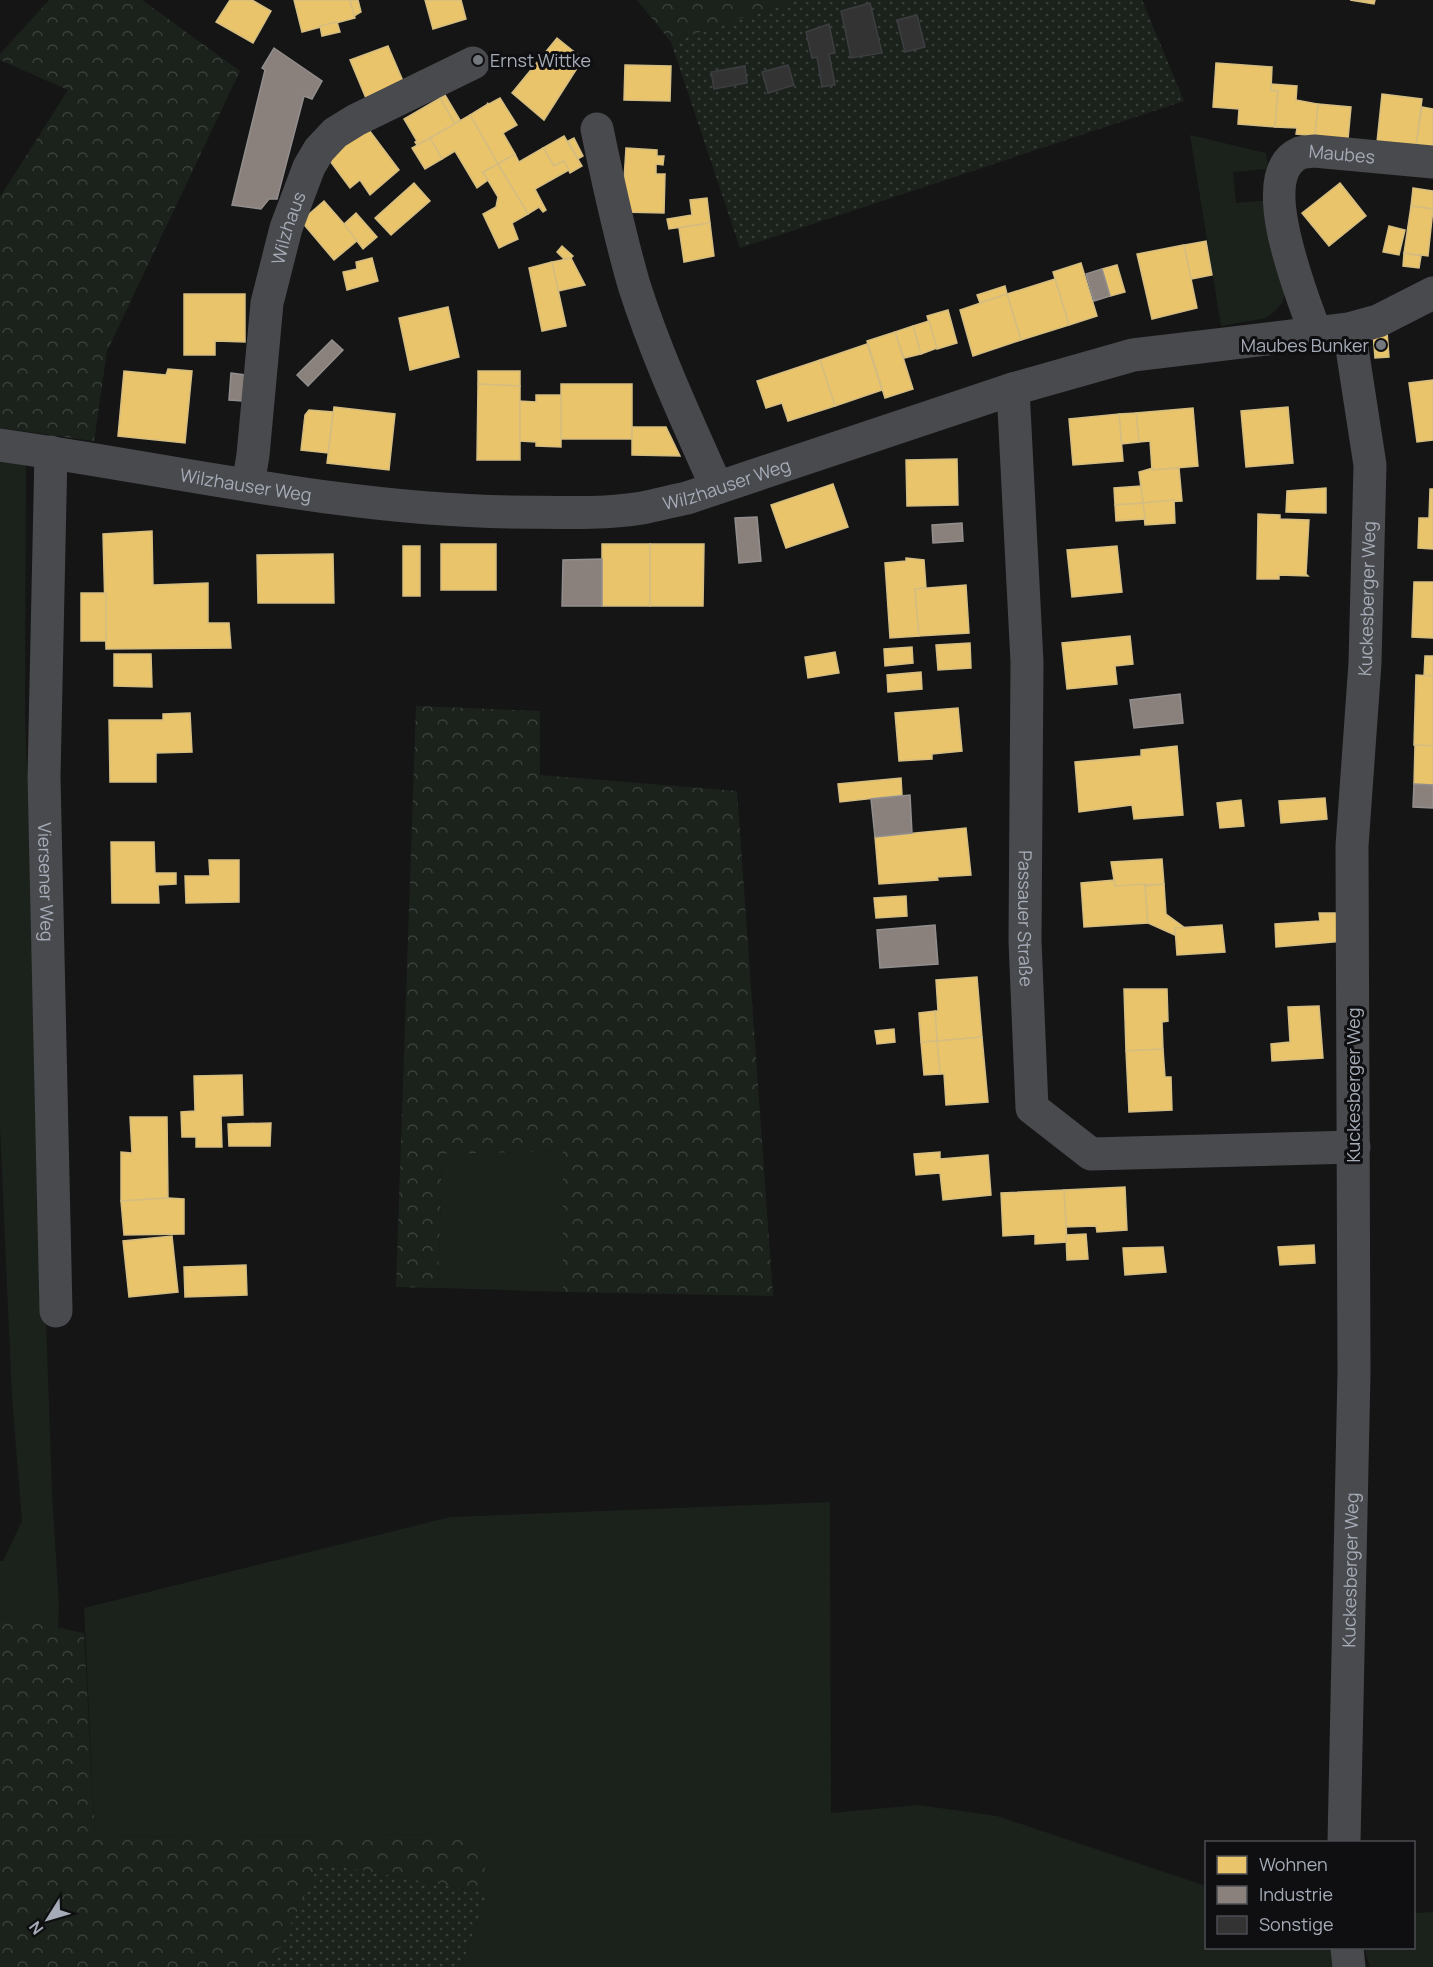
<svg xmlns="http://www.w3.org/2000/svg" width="1433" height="1967" font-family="Manrope,sans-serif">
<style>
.grass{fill:#1b221c}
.forest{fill:url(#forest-crowns)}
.garden{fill:url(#garden-dots)}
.homes{fill:#e9c46a;stroke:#d5bd81;stroke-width:1.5}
.industry{fill:#8a817c;stroke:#928e8e;stroke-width:1.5}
.building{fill:#333334;stroke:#3d3e41;stroke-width:1.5}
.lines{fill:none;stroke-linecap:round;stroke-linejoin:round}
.minor{stroke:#494a4e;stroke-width:33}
.poi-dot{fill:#73777e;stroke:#0f0f11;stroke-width:2}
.labels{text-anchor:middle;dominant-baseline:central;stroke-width:6;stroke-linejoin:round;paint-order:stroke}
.poi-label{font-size:18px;fill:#a5acb7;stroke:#0f0f11;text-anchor:start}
.street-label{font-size:18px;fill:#a5acb7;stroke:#0f0f11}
</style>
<defs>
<pattern id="forest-crowns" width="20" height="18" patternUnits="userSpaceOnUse" patternTransform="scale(1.5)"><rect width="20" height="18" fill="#1b221c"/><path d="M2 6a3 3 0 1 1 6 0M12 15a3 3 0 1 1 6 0" fill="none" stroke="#393f3b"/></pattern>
<pattern id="garden-dots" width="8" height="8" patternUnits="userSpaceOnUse" patternTransform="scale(1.5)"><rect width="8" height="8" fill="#1b221c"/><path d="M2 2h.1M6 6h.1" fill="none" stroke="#393f3b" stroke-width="1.8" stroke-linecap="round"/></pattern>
</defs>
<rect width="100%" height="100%" fill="#151515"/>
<!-- grass -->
<g class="grass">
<path d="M1190 135 1266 153 1268 169 1233 172 1236 203 1271 200 1287 288 1282 303 1274 312 1266 318 1221 326Z"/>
<path d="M0 455 26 459 25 713 52 1492 59 1605 58 1628 0 1616V1561H3L22 1521 12 1398 0 1128Z"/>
<path d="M564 1151 563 1292 438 1288 442 1153Z"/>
<path d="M830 1502 831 1813 918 1805 997 1816 1206 1886V1948H1336L1338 1967H461L488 1893 480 1834 95 1837 84 1608 450 1517Z"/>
<path d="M1433 1912V1967H1370L1364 1948H1414V1913Z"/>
</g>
<!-- forest -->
<g class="forest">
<path d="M49 0H142L240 71 107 351 94 441 0 428V197L68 90 0 60V54Z"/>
<path d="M637 0H796L671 42Z"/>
<path d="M416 706 540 711V775L737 791 773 1296 563 1292V1151L442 1154 438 1288 396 1287Z"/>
<path d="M0 1616 84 1633 95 1837 481 1834 488 1893 321 1863 270 1967H0Z"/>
</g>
<!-- garden -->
<g class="garden">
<path d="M796 0H1142L1184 101 740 248 671 42Z"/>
<path d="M320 1863 488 1893 461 1967H270Z"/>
</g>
<!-- homes -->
<g class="homes">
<path d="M230 0H252L271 11 253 43 216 22Z"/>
<path d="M294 0H350L355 18 302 32Z"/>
<path d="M350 0H358L361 12 354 16Z"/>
<path d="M425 0H461L466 19 433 29Z"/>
<path d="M1350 0H1375L1374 4Z"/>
<path d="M337 22 340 32 322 36 320 26Z"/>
<path d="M557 38 583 59 544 120 512 93Z"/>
<path d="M388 46 406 88 368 103 350 60Z"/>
<path d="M1216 63 1272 67 1271 90 1278 91 1275 127 1238 124 1239 109 1213 107Z"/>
<path d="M625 65 671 66 670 101 624 100Z"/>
<path d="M1271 84 1297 86 1296 100 1318 104 1315 136 1296 134 1297 128 1275 127 1278 91 1271 90Z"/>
<path d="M1382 94 1422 99 1416 147 1377 142Z"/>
<path d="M445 95 460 120 455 124 440 98Z"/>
<path d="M440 98 455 124 417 145 415 142 417 141 404 119Z"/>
<path d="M500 98 517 125 503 133 515 154 498 164 470 115 488 104 487 103 489 104Z"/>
<path d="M1318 104 1351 107 1348 139 1315 136Z"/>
<path d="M1422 107 1433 109V149L1416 147Z"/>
<path d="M470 115 498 164 483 172 488 180 477 188 455 151 442 159 430 138Z"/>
<path d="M366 126 399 170 370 195 360 180 350 188 327 157Z"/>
<path d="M564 136 582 166 570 173 564 161 554 166 543 148Z"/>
<path d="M430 138 442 159 425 169 412 148Z"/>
<path d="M574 138 583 156 578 159 568 141Z"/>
<path d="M543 148 554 166 564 161 569 170 535 189 546 210 543 212 539 207 528 214 498 164 515 154 519 162Z"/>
<path d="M626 148 657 150V156H664L663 165 656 164V174H665L664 213 622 212Z"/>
<path d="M498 164 528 214 512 223 518 239 499 248 483 214 496 207 498 197 483 172Z"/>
<path d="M414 183 430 201 391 235 375 218Z"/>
<path d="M1340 183 1366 216 1329 246 1302 213Z"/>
<path d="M1413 188 1433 191V209L1411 206Z"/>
<path d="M707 198 710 223 669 229 667 219 692 215 690 200Z"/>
<path d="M324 201 358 240 334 260 301 221Z"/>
<path d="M1411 206 1433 209 1428 256 1404 253Z"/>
<path d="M356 213 377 237 363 249 344 224Z"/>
<path d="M710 223 714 256 684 262 679 228Z"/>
<path d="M1389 226 1405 230 1399 255 1383 252Z"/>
<path d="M1206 241 1212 275 1191 279 1184 245Z"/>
<path d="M1184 245 1197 308 1152 319 1137 254Z"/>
<path d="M562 246 573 256 571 258 564 259 557 252Z"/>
<path d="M1404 253 1421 256 1419 268 1403 266Z"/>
<path d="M372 258 378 281 347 290 343 272 357 269 356 262Z"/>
<path d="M571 258 585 285 558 291 552 262Z"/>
<path d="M552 262 566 326 542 331 529 268Z"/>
<path d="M1081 263 1097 316 1069 325 1053 272Z"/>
<path d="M1117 265 1125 292 1110 296 1102 269Z"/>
<path d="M1055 279 1069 325 1021 340 1007 294Z"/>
<path d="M1005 286 1007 294 980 303 977 295Z"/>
<path d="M184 294H245V342L215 341V355H184Z"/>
<path d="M1007 294 1021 340 973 356 960 310Z"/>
<path d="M448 307 459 357 410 370 399 318Z"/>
<path d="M948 310 957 343 937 349 927 316Z"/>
<path d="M929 321 937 348 921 354 913 326Z"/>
<path d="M913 326 921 354 904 358 895 332Z"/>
<path d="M895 332 913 389 885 398 867 341Z"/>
<path d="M1387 332 1389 357 1375 358 1373 333Z"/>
<path d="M867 344 882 390 835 406 820 360Z"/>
<path d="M820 360 835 406 788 421 782 403 766 408 757 381Z"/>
<path d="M168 369 192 371 185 443 118 436 124 371 166 375Z"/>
<path d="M478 371H520V386L478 384Z"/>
<path d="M1433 380V440L1417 442 1409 383Z"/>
<path d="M478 384 520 386V460H477Z"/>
<rect x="561" y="384" width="71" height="55"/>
<path d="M536 395H561V447L536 446V442L520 441V401L536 402Z"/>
<path d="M334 407 395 414 389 470 327 463Z"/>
<path d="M1288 407 1293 463 1246 467 1241 411Z"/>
<path d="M1193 408 1198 466 1152 470 1150 441 1139 442 1136 413Z"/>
<path d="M309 410 333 412 328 453 301 450 305 415Z"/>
<path d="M1136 413 1139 442 1122 444 1119 414Z"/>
<path d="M1119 414 1123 461 1073 465 1069 419Z"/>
<path d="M632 427H666L680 456 632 455Z"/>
<path d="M957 459 958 505 907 506 906 460Z"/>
<path d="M1153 468 1152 470 1179 468 1182 501 1143 503 1139 472Z"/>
<path d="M833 484 848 527 786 548 771 505Z"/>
<path d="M1141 486 1143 503 1115 505 1114 488Z"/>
<path d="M1326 488V513L1286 512 1287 491Z"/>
<path d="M1430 489H1433V549L1418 548 1419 518H1429Z"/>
<path d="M1174 500 1175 523 1145 525 1143 503Z"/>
<path d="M1143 503 1145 519 1116 521 1115 505Z"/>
<path d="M1258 514 1280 515V519L1309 520 1306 574 1308 576 1279 575V579H1257Z"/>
<path d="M152 531 153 585 208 583V623H229L231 648 106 649 103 534Z"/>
<rect x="441" y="544" width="55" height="46"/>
<rect x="602" y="544" width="48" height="62"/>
<path d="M650 544H704L703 606H650Z"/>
<rect x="403" y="546" width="17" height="50"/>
<path d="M1117 546 1122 592 1072 597 1067 550Z"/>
<path d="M333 554 334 603H258L257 555Z"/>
<path d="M906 558 924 560 926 588 915 589 919 636 890 638 885 563 906 561Z"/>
<path d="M1414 582H1433V638L1412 637Z"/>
<path d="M966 585 969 633 919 636 915 589Z"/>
<rect x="81" y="593" width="25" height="48"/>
<path d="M1130 636 1133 664 1115 666 1117 684 1067 689 1062 643Z"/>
<path d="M970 643 971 668 938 670 936 645Z"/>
<path d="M912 647 913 663 885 666 884 649Z"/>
<path d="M835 652 839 673 808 678 805 657Z"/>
<path d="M114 654H151L152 687 114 686Z"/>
<path d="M1425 656H1433V676H1424Z"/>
<path d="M921 672 922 689 888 692 887 675Z"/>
<path d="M1416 675 1433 676V746L1414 745Z"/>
<path d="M958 708 962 751 932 754V759L899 761 895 713Z"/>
<path d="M190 713 192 752 156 753V782H110L109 720H163V714Z"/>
<path d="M1415 745 1433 746V785L1414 784Z"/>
<path d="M1177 746 1183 815 1134 819 1132 805 1079 812 1075 762 1141 756V750Z"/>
<path d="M901 778 902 795 840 802 838 784Z"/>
<path d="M1325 798 1327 819 1281 823 1279 801Z"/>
<path d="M1241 800 1244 826 1220 828 1217 803Z"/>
<path d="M966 828 971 875 937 877 938 880 879 884 875 837Z"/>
<path d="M111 842H154L155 873H176V884L158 885 159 903H112Z"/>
<path d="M1162 859 1164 884 1115 886 1111 862Z"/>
<path d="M209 860H239V902L186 903 185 876H210Z"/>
<path d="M1114 880 1115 886 1145 884 1148 923 1084 927 1081 883Z"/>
<path d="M1164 884 1166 914 1185 928H1175V935L1148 923 1145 886Z"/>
<path d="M906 896 907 916 876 918 874 898Z"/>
<path d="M1319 913H1344V941L1276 947 1275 924 1320 921Z"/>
<path d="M1222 925 1225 952 1177 955 1175 928Z"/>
<path d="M977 977 982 1037 937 1041 935 1011H938L936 980Z"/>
<path d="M1124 989H1167L1168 1021 1162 1022 1163 1049 1126 1051Z"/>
<path d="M1319 1006 1323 1058 1272 1061 1271 1044 1290 1042 1288 1007Z"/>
<path d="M935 1011 937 1041 921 1042 919 1013Z"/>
<path d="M894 1029 895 1042 877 1044 875 1031Z"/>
<path d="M982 1037 988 1102 946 1105 944 1074H940L937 1041Z"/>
<path d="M937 1041 940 1074 924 1075 921 1042Z"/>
<path d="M1163 1049 1165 1077H1171L1172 1110 1129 1112 1126 1051Z"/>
<path d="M242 1075 243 1115 221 1116 222 1147H196V1137H182L181 1112 195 1111 194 1076Z"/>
<path d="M130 1117H167L168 1198 121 1201V1152L132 1153Z"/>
<path d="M271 1123 270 1146H229L228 1124Z"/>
<path d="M940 1152V1159L988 1155 991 1195 943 1200 940 1173 916 1175 914 1154Z"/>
<path d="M1125 1187 1127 1230 1097 1232 1096 1226 1066 1227 1064 1190Z"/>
<path d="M1064 1190 1067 1242 1035 1244V1234L1003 1236 1001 1193Z"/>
<path d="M168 1198 184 1199V1234L124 1235 121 1201Z"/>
<path d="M1086 1234 1088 1259 1067 1260 1066 1235Z"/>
<path d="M172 1236 178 1292 129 1297 123 1241Z"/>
<path d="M1314 1245 1315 1263 1280 1265 1278 1247Z"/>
<path d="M1163 1247 1166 1272 1125 1275 1123 1248Z"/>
<path d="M246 1265 247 1295 185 1297 184 1267Z"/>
</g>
<!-- industry -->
<g class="industry">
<path d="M274 48 322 81 312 99 304 96 277 199H269L261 209 232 205 265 70 262 68Z"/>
<path d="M1102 269 1110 296 1094 301 1086 274Z"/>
<path d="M332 340 343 350 308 386 297 375Z"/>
<path d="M231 373 245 375 243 401 229 400Z"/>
<path d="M757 517 761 561 739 563 735 518Z"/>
<path d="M962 523 963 541 933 543 932 525Z"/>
<path d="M602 559V606H562L563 560Z"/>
<path d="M1180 694 1183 723 1134 728 1130 700Z"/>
<path d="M1414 784 1433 785V808L1413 807Z"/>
<path d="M910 795 912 833 875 837 871 799Z"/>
<path d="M935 925 938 964 880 968 877 930Z"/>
</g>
<!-- building -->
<g class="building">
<path d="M870 3 882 53 851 58 841 11Z"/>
<path d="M917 15 925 47 905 52 897 20Z"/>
<path d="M829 24 835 53 829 54 835 85 822 87 817 57 812 58 806 32Z"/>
<path d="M788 65 794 85 768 93 762 72Z"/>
<path d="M745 66 747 83 714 89 711 72Z"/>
</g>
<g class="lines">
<!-- minor -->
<g class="minor">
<path d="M597 129C608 182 619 233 634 285 656 354 687 421 717 488"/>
<path id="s1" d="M1315 332C1303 297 1251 174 1300 153 1303 152 1309 152 1314 151L1433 162"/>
<path id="s2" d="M1013 389 1027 662 1025 941 1032 1108 1091 1154 1354 1147"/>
<path id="s3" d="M0 445C170 469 338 509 510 512 554 512 599 515 642 508 657 505 672 501 687 498L1013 389 1133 355 1349 329 1378 321 1433 293"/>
<path id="s4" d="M51 452 44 777 56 1311"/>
<path id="s5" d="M248 485 253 455 267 303 286 228 309 167 319 150 335 133 356 120 473 63"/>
<path id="s6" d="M1344 1842 1354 1373 1352 846 1365 663 1370 465 1349 329"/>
<path d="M1347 1948 1349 1967"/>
</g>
</g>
<!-- markers -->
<g class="poi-dot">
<circle cx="478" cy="60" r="6"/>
<circle cx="1381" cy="345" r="6"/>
</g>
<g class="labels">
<!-- poi labels -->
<g class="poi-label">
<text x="490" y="60">Ernst Wittke</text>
<text x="1369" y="345" text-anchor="end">Maubes Bunker</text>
</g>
<!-- street labels -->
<g class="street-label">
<text stroke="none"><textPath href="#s1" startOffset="234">Maubes</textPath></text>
<text stroke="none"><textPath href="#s5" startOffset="261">Wilzhaus</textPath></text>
<text stroke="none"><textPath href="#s3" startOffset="735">Wilzhauser Weg</textPath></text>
<text stroke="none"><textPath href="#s3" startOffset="249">Wilzhauser Weg</textPath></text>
<text stroke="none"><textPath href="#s6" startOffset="1244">Kuckesberger Weg</textPath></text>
<text stroke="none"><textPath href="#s4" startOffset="430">Viersener Weg</textPath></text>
<text stroke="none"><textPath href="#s2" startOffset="530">Passauer Straße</textPath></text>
<text transform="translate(1353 1085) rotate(-90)">Kuckesberger Weg</text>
<text stroke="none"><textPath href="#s6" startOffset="272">Kuckesberger Weg</textPath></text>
</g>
</g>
<!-- legend -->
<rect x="1205" y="1841" width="210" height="108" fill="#0f0f11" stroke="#4b4e53" stroke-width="1.5"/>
<rect x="1217" y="1856" width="30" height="18" fill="#e9c46a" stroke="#4b4e53" stroke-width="1.5"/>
<text x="1259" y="1871" font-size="18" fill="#a5acb7">Wohnen</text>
<rect x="1217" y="1886" width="30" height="18" fill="#8a817c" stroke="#4b4e53" stroke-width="1.5"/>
<text x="1259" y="1901" font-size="18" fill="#a5acb7">Industrie</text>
<rect x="1217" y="1916" width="30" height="18" fill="#333334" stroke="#4b4e53" stroke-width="1.5"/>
<text x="1259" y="1931" font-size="18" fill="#a5acb7">Sonstige</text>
<!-- north arrow -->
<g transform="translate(48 1919) rotate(233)" stroke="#0f0f11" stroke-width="4.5" paint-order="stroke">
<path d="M0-4.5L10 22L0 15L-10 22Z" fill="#a5acb7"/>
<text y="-9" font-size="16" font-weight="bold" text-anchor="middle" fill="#a5acb7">N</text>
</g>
</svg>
